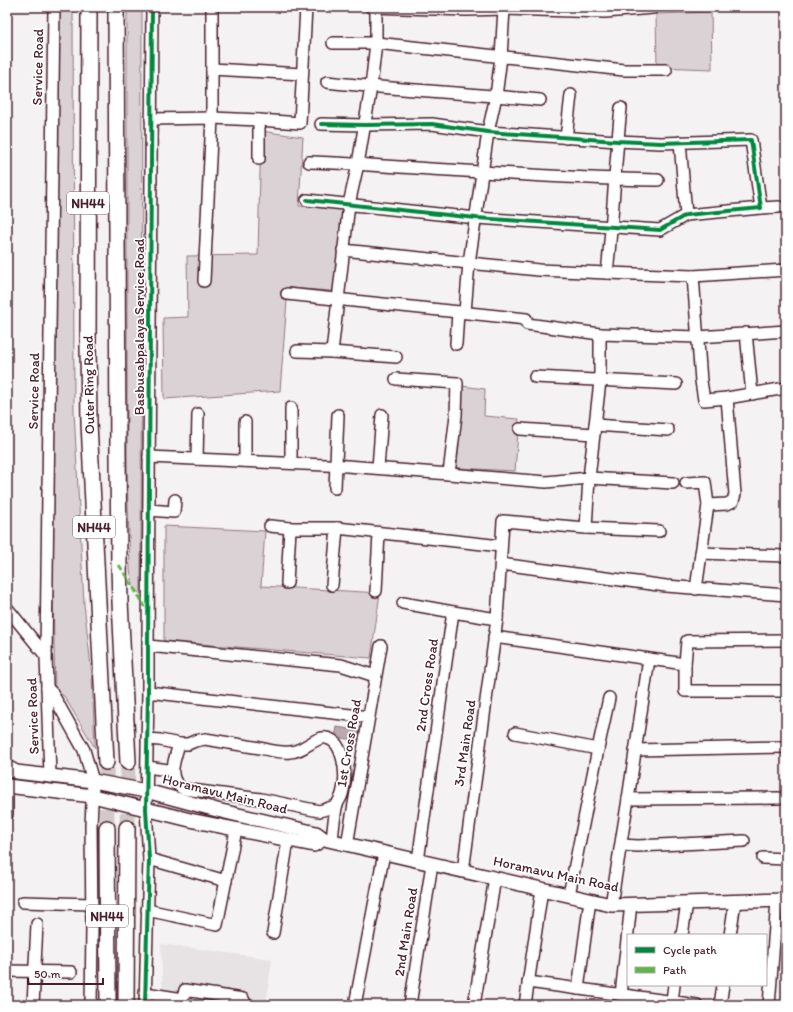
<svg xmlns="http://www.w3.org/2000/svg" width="793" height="1012" font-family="Itim,sans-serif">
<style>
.built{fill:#e7e2e3}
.green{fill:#dbd2d5;stroke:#927880}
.water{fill:#baa9ae;stroke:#8d727a}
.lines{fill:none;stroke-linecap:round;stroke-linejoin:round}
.highway-tunnel{stroke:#d2c8ca;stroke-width:15;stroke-dasharray:15 8;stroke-linecap:butt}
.minor-casing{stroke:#4a1f2b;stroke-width:14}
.major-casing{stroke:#4a1f2b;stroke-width:16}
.highway-casing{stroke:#4a1f2b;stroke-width:18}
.minor{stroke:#fff;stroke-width:11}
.major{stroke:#fff;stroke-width:13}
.highway{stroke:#fff;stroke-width:15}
.quiet{stroke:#58b947;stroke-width:3;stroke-dasharray:6 3;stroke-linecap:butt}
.cycleway-casing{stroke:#fff;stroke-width:6}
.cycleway{stroke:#00873e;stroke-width:4}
.labels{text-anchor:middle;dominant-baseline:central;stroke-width:3.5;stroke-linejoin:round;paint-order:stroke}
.shield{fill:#fff;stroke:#80626b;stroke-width:1}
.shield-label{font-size:13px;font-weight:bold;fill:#4a1f2b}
.street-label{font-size:14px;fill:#4a1f2b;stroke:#fff}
</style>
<rect width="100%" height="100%" fill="#f4f2f2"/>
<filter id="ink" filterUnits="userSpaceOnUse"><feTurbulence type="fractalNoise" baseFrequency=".025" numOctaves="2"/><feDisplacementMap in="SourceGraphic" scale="8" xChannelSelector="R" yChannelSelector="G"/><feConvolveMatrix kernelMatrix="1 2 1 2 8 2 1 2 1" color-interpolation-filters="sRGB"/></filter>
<g filter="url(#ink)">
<!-- built -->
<path class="built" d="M161 944 272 959 266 1004 204 995 200 1004 163 999Z"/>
<!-- green -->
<g class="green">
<path d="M54 7H73L74 411 84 604 92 676 95 748 64 696 55 691 52 542Z"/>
<path d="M127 7H142L141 594 134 589 130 570 127 471Z"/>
<path d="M711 12 712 69 657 67 656 14Z"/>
<path d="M261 131 303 137 299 206 344 209 333 291 288 288 280 391 164 399 163 318 188 317 187 256 258 255Z"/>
<path d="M462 386 485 389 484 416 519 419 515 471 457 468Z"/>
<path d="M164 526 265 531 261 586 380 593 371 658 164 641Z"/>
</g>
<!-- water -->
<path class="water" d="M337 727 361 731 359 741 335 737Z"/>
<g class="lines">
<!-- highway-tunnel -->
<g class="highway-tunnel">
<path d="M106 762 107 828"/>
<path d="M127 828 128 762"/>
</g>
<!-- minor casing -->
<g class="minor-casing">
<g id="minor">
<path d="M371 7 467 10 504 9 605 12 653 8V7"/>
<path d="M333 43H376L624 70H666"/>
<path d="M212 69 302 74"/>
<path d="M327 82C398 90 469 93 540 100"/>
<path d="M151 119 212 118 259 120 300 123 306 7"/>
<path d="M566 138 571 95"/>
<path d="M680 142 686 215"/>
<path d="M259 159V120"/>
<path d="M309 162C367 164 424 169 482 172 541 176 599 179 658 180"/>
<path d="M307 200 476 218 660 230 686 215 761 208 751 140 661 143 617 141 488 132 432 124 365 125 321 124"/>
<path d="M761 208 779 207"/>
<path d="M343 250 469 263 539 270 607 273 693 276 786 270"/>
<path d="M607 273C613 218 615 163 621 108"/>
<path d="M693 276 701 381 704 400 727 398 786 388"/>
<path d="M204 281 212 118V7"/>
<path d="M287 294 526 319 527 324 600 334"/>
<path d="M465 312 469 263 488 132 496 96 501 57 504 9"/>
<path d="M746 333 752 394"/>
<path d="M456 344 458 312"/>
<path d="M297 351 332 352 349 204 358 164 371 87 376 43V7"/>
<path d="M332 352 396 357"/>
<path d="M535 377 676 384"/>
<path d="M245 422V461"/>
<path d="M595 425 668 430"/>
<path d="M520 429 594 434"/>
<path d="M149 457 347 466 449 474 456 415 457 383 396 379"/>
<path d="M197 459 198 414"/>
<path d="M291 463V408"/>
<path d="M378 468 382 415"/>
<path d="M449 474 546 482 589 478 673 483"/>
<path d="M686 483 705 482 708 505 696 589"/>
<path d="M335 488 338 415"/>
<path d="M708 505 727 504 733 501 735 494 727 398"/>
<path d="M149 510 174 512 175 500"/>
<path d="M270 526 290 528"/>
<path d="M586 528 659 531"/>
<path d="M701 553 786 556"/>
<path d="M501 564 666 586 786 595"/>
<path d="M287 583 290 528H337L501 546"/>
<path d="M332 585 337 528"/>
<path d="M376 591 379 533"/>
<path d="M403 603 453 612"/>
<path d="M7 608 46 656"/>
<path d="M494 637 685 664V691H786"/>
<path d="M148 646 341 665 375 676"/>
<path d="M685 664 687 641 786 640"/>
<path d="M47 688 52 693 84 750 93 781 91 825 92 928 91 1005"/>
<path d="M148 692 369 717"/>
<path d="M515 733 598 749 569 895"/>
<path d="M147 739 160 740 179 744H188L195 741 205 739C223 742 242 745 260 748 269 750 280 753 290 752 303 752 316 736 326 738 343 740 346 772 344 785 343 789 343 793 341 797 339 801 337 803 336 808 334 819 333 830 332 841"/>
<path d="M179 744C175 759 165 780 184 789L261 799 319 811C325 810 330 807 336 806"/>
<path d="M598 749 609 698"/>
<path d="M635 750 786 747"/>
<path d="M147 767 168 770 172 772"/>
<path d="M50 776 46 656 54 7"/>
<path d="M7 796V814"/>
<path d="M628 799 779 798"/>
<path d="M347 845 381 646"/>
<path d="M621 845 638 846 744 841"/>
<path d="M763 858 786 859"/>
<path d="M149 859 226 881"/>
<path d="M418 861 453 612 497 619 503 521 586 528 589 478 600 381V334L698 337 786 331"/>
<path d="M463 871 497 619"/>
<path d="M23 902 92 904"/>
<path d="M611 905 628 799 649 659"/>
<path d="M147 910 217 925 236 830"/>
<path d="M273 933 288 840"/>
<path d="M682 935 687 903"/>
<path d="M730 935 735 902"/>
<path d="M7 971 71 972"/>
<path d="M528 982 697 1005"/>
<path d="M578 989 590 900"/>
<path d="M145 993 183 999 185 990 243 999 246 1005"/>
<path d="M621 995 631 904"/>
<path d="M672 1001 674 985"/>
<path d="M33 1005 37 924"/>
<path d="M145 1005 149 859 146 809 148 692V646L152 7"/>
<path d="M355 1005 384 853"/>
<path d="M410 1005 432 864"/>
<path d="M474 1005 495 878"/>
<path d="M525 1005 542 889"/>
<path d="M720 1005 723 985"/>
<path d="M769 1005 777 901"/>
</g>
</g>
<!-- major casing -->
<g class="major-casing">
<g id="major">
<path d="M7 767 16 772 93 781 146 791 217 810 316 833 324 839 611 905 786 900"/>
<path d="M7 786 93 796 190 820 314 845 324 839"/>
</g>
</g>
<!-- highway casing -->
<g class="highway-casing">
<g id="highway">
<path d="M89 7 88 347 89 423 106 762"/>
<path d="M116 7 118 454 119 565 120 601 128 762"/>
<path d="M107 828 108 1005"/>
<path d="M126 1005 127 828"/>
</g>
</g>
<!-- minor -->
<use href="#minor" class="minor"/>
<!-- major -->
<use href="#major" class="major"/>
<!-- highway -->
<use href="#highway" class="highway"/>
<!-- quiet -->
<path class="quiet" d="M119 565 147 609"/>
<!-- cycleway casing -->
<g class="cycleway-casing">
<g id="cycleway">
<path d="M307 200 476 218 660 230 686 215 761 208 751 140 661 143 617 141 488 132 432 124 365 125 321 124"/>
<path d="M145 1005 149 859 146 809 148 692V646L152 7"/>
</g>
</g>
<!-- cycleway -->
<use href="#cycleway" class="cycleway"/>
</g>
</g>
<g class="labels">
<!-- shield labels -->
<g class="shield">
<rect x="67" y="192" width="42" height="22" rx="3"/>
<rect x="73" y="516" width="42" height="22" rx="3"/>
<rect x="86" y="905" width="42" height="22" rx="3"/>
</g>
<g class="shield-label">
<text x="88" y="203">NH44</text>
<text x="94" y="527">NH44</text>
<text x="107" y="916">NH44</text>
</g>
<!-- street labels -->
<g class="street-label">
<text transform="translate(38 67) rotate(-89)">Service Road</text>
<text transform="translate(139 327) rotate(-90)">Basbusabpalaya Service Road</text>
<text transform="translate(89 385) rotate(-91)">Outer Ring Road</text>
<text transform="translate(34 391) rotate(-89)">Service Road</text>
<text transform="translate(427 685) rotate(-82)">2nd Cross Road</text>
<text transform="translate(33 716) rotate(-92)">Service Road</text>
<text transform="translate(349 743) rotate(-80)">1st Cross Road</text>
<text transform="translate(465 743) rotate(-82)">3rd Main Road</text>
<text transform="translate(225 794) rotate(14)">Horamavu Main Road</text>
<text transform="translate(556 874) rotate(12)">Horamavu Main Road</text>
<text transform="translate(406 932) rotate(-81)">2nd Main Road</text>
</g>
</g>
<!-- margin -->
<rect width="793" height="1012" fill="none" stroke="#fff" stroke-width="24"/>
<rect x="12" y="12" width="769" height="988" fill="none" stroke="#4a1f2b" stroke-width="1.5" filter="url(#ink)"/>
<!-- legend -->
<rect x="627" y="934" width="140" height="52" fill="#ffffff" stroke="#b7a5aa"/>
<rect x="635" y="947" width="20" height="6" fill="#00873e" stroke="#b7a5aa"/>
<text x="663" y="954" font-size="12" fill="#4a1f2b">Cycle path</text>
<rect x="635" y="967" width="20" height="6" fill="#58b947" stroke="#b7a5aa"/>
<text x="663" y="974" font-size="12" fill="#4a1f2b">Path</text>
<!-- scale -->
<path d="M28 978v6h75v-6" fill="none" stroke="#4a1f2b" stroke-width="2"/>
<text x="34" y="978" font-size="12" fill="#4a1f2b" stroke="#ffffff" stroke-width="3" paint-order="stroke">50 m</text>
</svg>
